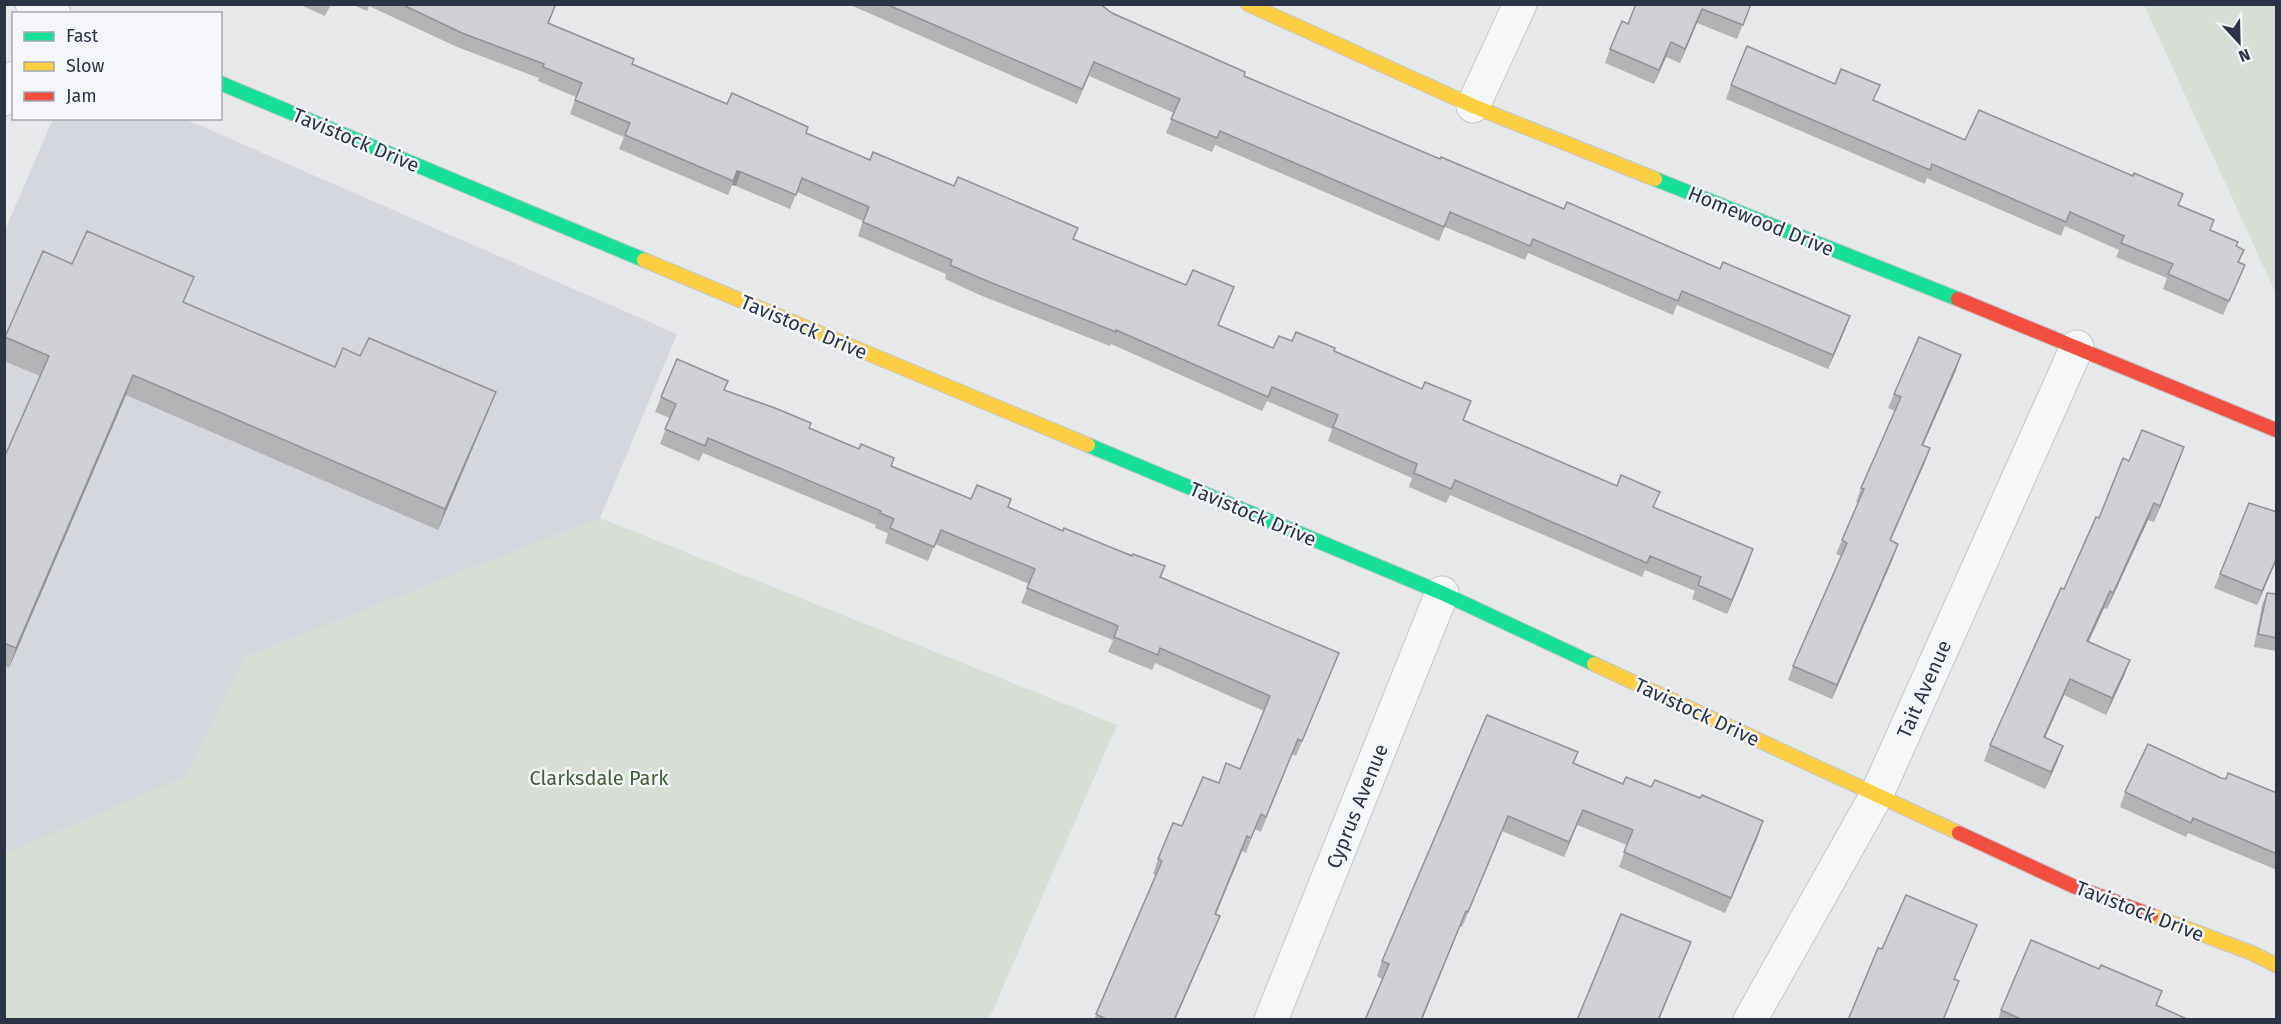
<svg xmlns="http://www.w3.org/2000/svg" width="2281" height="1024" font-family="'Fira Sans',sans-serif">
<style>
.built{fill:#d4d7dd}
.green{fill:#d6ded6}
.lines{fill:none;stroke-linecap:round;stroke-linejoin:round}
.street-casing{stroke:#c4c6c8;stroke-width:35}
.fast-casing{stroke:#c4c6c8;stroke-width:16}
.slow-casing{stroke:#c4c6c8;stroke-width:16}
.jam-casing{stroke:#c4c6c8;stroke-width:16}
.street{stroke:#f5f6f7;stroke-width:33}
.fast{stroke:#16e098;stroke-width:14}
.slow{stroke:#ffcf43;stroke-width:14}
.jam{stroke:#f24e42;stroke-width:14}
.wall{fill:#b1b3b5}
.shaded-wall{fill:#909294}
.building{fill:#ced0d3;stroke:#909294;stroke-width:1.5}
.labels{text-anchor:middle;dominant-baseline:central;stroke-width:5;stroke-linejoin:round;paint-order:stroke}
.street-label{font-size:20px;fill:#2b3445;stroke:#f4f6f9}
.park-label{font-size:20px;fill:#3f6138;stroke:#f4f6f9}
</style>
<rect width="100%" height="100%" fill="#e6e8ea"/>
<!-- built -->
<path class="built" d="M53 119H185L677 334 600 518 245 657 187 776 5 854V230Z"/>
<!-- green -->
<g class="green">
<path d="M2144 5H2276V294Z"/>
<path d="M600 518 1117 725 989 1019H5V854L187 776 245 657Z"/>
</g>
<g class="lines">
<!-- street casing -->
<g class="street-casing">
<g id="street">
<path d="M32 4 54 14"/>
<path d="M4 99 14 78"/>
<path d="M1473 106 1520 4"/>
<path d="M1271 1020 1442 593"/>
<path d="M1750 1020 1876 796 2077 347"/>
</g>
</g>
<!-- fast casing -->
<g class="fast-casing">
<g id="fast">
<path d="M220 83 644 260"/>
<path d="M1655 179 1958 299"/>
<path d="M1088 445 1442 593 1594 664"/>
</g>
</g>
<!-- slow casing -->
<g class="slow-casing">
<g id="slow">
<path d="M1248 4 1473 106 1655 179"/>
<path d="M644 260 1088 445"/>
<path d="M1594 664 1959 833"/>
<path d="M2151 915 2252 953 2276 965"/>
</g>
</g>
<!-- jam casing -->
<g class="jam-casing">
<g id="jam">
<path d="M1958 299 2276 430"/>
<path d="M1959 833 2073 886 2151 915"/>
</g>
</g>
<!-- street -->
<use href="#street" class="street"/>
<!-- fast -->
<use href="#fast" class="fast"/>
<!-- slow -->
<use href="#slow" class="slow"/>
<!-- jam -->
<use href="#jam" class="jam"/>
</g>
<!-- wall -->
<g class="wall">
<path d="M298 4H331L325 16Z"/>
<path d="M351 4H551L549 23 633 64 727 104 806 133 870 160 1074 239 1186 285 1228 302 1218 325 1273 348 1292 341 1334 351 1464 420 1654 508 1753 549 1748 564 1727 614 1692 599 1695 591 1645 570 1642 577 1450 495 1446 503 1409 487 1412 478 1328 441 1332 429 1267 401 1262 411 1111 344 1110 346 982 296 945 279 946 274 858 236 863 221 797 192 790 209 736 186 732 185 728 195 619 149 624 137 570 114 576 97 538 81 539 78 457 47 369 6 367 11Z"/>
<path d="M848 4H1100L1112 13 1244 76 1440 159 1564 209 1720 269 1850 316 1845 330 1828 369 1677 305 1673 315 1528 253 1525 260 1445 227 1439 241 1215 145 1212 152 1166 133 1174 113 1089 76 1077 104Z"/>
<path d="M1636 4H1751L1737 39 1697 23 1680 63 1666 57 1654 84 1605 63 1610 49 1628 24Z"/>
<path d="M1731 85 1874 101 1965 140 2179 205 2210 230 2244 250 2239 263 2245 265 2239 279 2223 315 2163 289 2167 278 2116 257 2119 250 2065 226 2061 236 1927 178 1925 184 1726 99Z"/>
<path d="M43 251 72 264 184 303 335 367 488 412 438 530 126 395 9 668 4 666V458L40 376 4 361V339Z"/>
<path d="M1956 370 1923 445 1925 462 1891 540 1893 558 1832 699 1788 680 1793 666 1841 556 1836 554 1842 540 1858 503 1856 502 1861 488 1895 411 1888 408 1894 394Z"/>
<path d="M728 381 724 391 859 449 894 458 891 466 971 499 1008 508 1063 531 1165 566 1161 578 1339 653 1296 756 1292 754 1261 832 1255 829 1246 853 1242 851 1216 914 1214 930 1175 1020H1094L1156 875 1153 874 1158 859 1182 826 1219 783 1240 769 1264 711 1155 663 1152 670 1108 652 1113 640 1021 603 1029 584 935 544 928 561 885 543 888 533 875 528 876 525 703 453 699 461 660 444 670 418 655 412 661 397Z"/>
<path d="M2184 447 2154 522 2148 520 2107 609 2104 608 2089 641 2124 676 2106 715 2064 695 2045 738 2063 746 2057 762 2045 789 1984 761 1990 745 2064 589 2129 461Z"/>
<path d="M2277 512V559L2257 605 2214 588 2220 574Z"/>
<path d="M2267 593 2277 594V651L2254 647 2262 605Z"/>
<path d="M1487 715 1578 752 1574 763 1623 784 1758 836 1725 913 1619 867 1627 845 1577 825 1564 857 1502 831 1462 927 1460 926 1422 1020H1365L1382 979 1377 976 1382 961Z"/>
<path d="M2125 792 2277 793V870L2188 833 2186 837 2120 807Z"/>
<path d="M2099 969 2162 991 2157 1005 2189 1020H1998L2001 1010Z"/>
</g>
<!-- shaded-wall -->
<g class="shaded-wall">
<path d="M1702 9 1697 23 1680 63 1685 49Z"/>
<path d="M1671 42 1666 57 1654 84 1659 70Z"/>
<path d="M737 171 741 172 736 186 732 185 728 195Z"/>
<path d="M1850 316 1845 330 1828 369 1833 355Z"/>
<path d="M1961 355 1956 370 1917 459 1922 445Z"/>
<path d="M133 375 126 395 9 668 16 648Z"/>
<path d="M496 392 488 412 438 530 445 509Z"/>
<path d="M2184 447 2178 464 2154 522 2160 506Z"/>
<path d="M1930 448 1925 462 1884 554 1890 540Z"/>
<path d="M2154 503 2148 520 2107 609 2113 593Z"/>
<path d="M1898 544 1893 558 1832 699 1837 685Z"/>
<path d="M1753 549 1748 564 1727 614 1732 600Z"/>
<path d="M2277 557V559L2257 605 2262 591Z"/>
<path d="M2110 591 2104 608 2081 657 2087 641Z"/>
<path d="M2130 660 2124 676 2106 715 2112 698Z"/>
<path d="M2070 679 2064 695 2038 753 2044 737Z"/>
<path d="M2063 746 2057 762 2045 789 2051 772Z"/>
<path d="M1583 810 1577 825 1564 857 1569 842Z"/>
<path d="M1508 816 1502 831 1462 927 1468 912Z"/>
<path d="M1763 821 1758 836 1725 913 1731 898Z"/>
<path d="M1247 836 1242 851 1210 928 1215 914Z"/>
<path d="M1466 911 1422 1020H1421Z"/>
<path d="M1220 916 1214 930 1175 1020H1174Z"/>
<path d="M1691 942 1659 1020H1658Z"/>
</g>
<!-- building -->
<g class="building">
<path d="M401 4H551L555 6 548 23 634 59 632 64 727 104 732 93 808 127 806 133 870 160 873 152 954 186 958 177 1078 228 1073 239 1186 285 1193 270 1234 287 1218 325 1273 348 1279 336 1292 341 1296 332 1335 348 1334 351 1422 389 1425 382 1471 401 1463 420 1617 486 1621 475 1660 492 1653 507 1753 549 1732 600 1698 585 1701 577 1650 556 1647 563 1455 480 1451 489 1414 473 1417 464 1333 427 1338 415 1272 387 1268 397 1116 330V332L987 281 950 265 952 260 863 222 869 207 802 178 796 195 741 172 737 171 733 181 625 135 630 123 575 100 582 83 543 67 544 64 462 33Z"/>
<path d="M886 4H1100L1112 13 1245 72 1244 76 1440 159 1441 157 1564 209 1567 202 1720 269 1723 262 1850 316 1833 355 1682 291 1678 301 1533 239 1530 246 1450 212 1444 227 1220 131 1217 138 1171 119 1180 99 1094 62 1082 89Z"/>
<path d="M1636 4H1751L1743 25 1702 9 1685 49 1671 42 1659 70 1610 49 1622 21 1628 24Z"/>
<path d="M1747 46 1835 84 1841 69 1880 85 1873 100 1965 140 1979 110 2133 176 2134 173 2183 194 2178 205 2214 220 2210 230 2238 242 2236 246 2244 250 2238 262 2245 265 2229 301 2168 274 2173 264 2121 243 2124 236 2070 212 2066 222 1932 164 1930 170 1731 85Z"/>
<path d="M87 231 194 277 183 302 335 367 343 348 360 356 369 338 496 392 445 509 133 375 16 648 4 643V458L49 356 5 337 43 251 72 264Z"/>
<path d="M1919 337 1961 355 1922 445 1930 448 1890 540 1898 544 1837 685 1793 666 1847 543 1842 540 1864 489 1861 488 1901 397 1894 394Z"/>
<path d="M677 359 728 381 724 390 775 408 811 423 809 428 859 449 861 444 894 458 891 466 971 499 977 485 1011 499 1008 507 1063 531 1064 528 1132 556 1133 554 1165 566 1160 577 1339 653 1302 741 1298 739 1266 817 1261 814 1251 838 1247 836 1215 914 1220 916 1174 1020H1105L1106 1019 1096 1014 1162 861 1158 859 1173 823 1182 826 1203 777 1219 783 1226 763 1240 769 1270 696 1160 648 1158 655 1114 637 1118 626 1027 588 1035 569 941 530 934 547 890 528 894 519 880 513 881 511 708 438 705 446 665 429 676 404 661 397Z"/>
<path d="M2142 430 2184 447 2160 506 2154 503 2113 593 2110 591 2087 641 2130 660 2112 698 2070 679 2044 737 2063 746 2051 772 1990 745 2061 588 2064 589 2096 517 2099 518 2123 458 2129 461Z"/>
<path d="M2249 503 2277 512V557L2262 591 2220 574Z"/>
<path d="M2267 593 2277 594V638L2258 634Z"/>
<path d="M1487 715 1578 752 1573 763 1623 784 1626 777 1651 787 1655 780 1700 798 1702 795 1763 821 1731 898 1624 852 1633 830 1583 810 1569 842 1508 816 1468 912 1466 911 1421 1020H1365L1389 964 1382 961Z"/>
<path d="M2148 744 2221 778 2226 779 2228 773 2277 793V854L2193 818 2191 823 2125 792Z"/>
<path d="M1906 895 1977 925 1954 979 1959 981 1943 1020H1848L1878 948 1882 949Z"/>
<path d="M1621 914 1691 942 1658 1020H1577Z"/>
<path d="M2031 940 2099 969 2101 965 2162 991 2156 1005 2189 1020H2023L2001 1010Z"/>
</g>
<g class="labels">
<!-- street labels -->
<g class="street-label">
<text transform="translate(356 140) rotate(23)">Tavistock Drive</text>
<text transform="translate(1761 221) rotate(22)">Homewood Drive</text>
<text transform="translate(804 327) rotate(23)">Tavistock Drive</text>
<text transform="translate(1253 514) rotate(23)">Tavistock Drive</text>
<text transform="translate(1924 689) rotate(-66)">Tait Avenue</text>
<text transform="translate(1697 712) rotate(25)">Tavistock Drive</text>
<text transform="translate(1357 806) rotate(-68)">Cyprus Avenue</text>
<text transform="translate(2140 911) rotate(21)">Tavistock Drive</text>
</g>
<!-- park labels -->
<g class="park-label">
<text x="599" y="778">Clarksdale Park</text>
</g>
</g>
<!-- border -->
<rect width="2281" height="1024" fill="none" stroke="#2b3445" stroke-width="12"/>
<!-- legend -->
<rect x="12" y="12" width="210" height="108" fill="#f4f6f9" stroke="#a4a8b1" stroke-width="1.5"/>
<rect x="24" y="32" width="30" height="9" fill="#16e098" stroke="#a4a8b1" stroke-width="1.5"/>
<text x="66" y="42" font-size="18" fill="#2b3445">Fast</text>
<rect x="24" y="62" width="30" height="9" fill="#ffcf43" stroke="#a4a8b1" stroke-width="1.5"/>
<text x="66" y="72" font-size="18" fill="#2b3445">Slow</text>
<rect x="24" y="92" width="30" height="9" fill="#f24e42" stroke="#a4a8b1" stroke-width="1.5"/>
<text x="66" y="102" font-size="18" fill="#2b3445">Jam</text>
<!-- north arrow -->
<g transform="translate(2239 42) rotate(158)" stroke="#f4f6f9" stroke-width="4.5" paint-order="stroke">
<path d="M0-4.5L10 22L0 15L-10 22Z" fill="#2b3445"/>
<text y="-9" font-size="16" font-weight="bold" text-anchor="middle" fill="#2b3445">N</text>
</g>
</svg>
